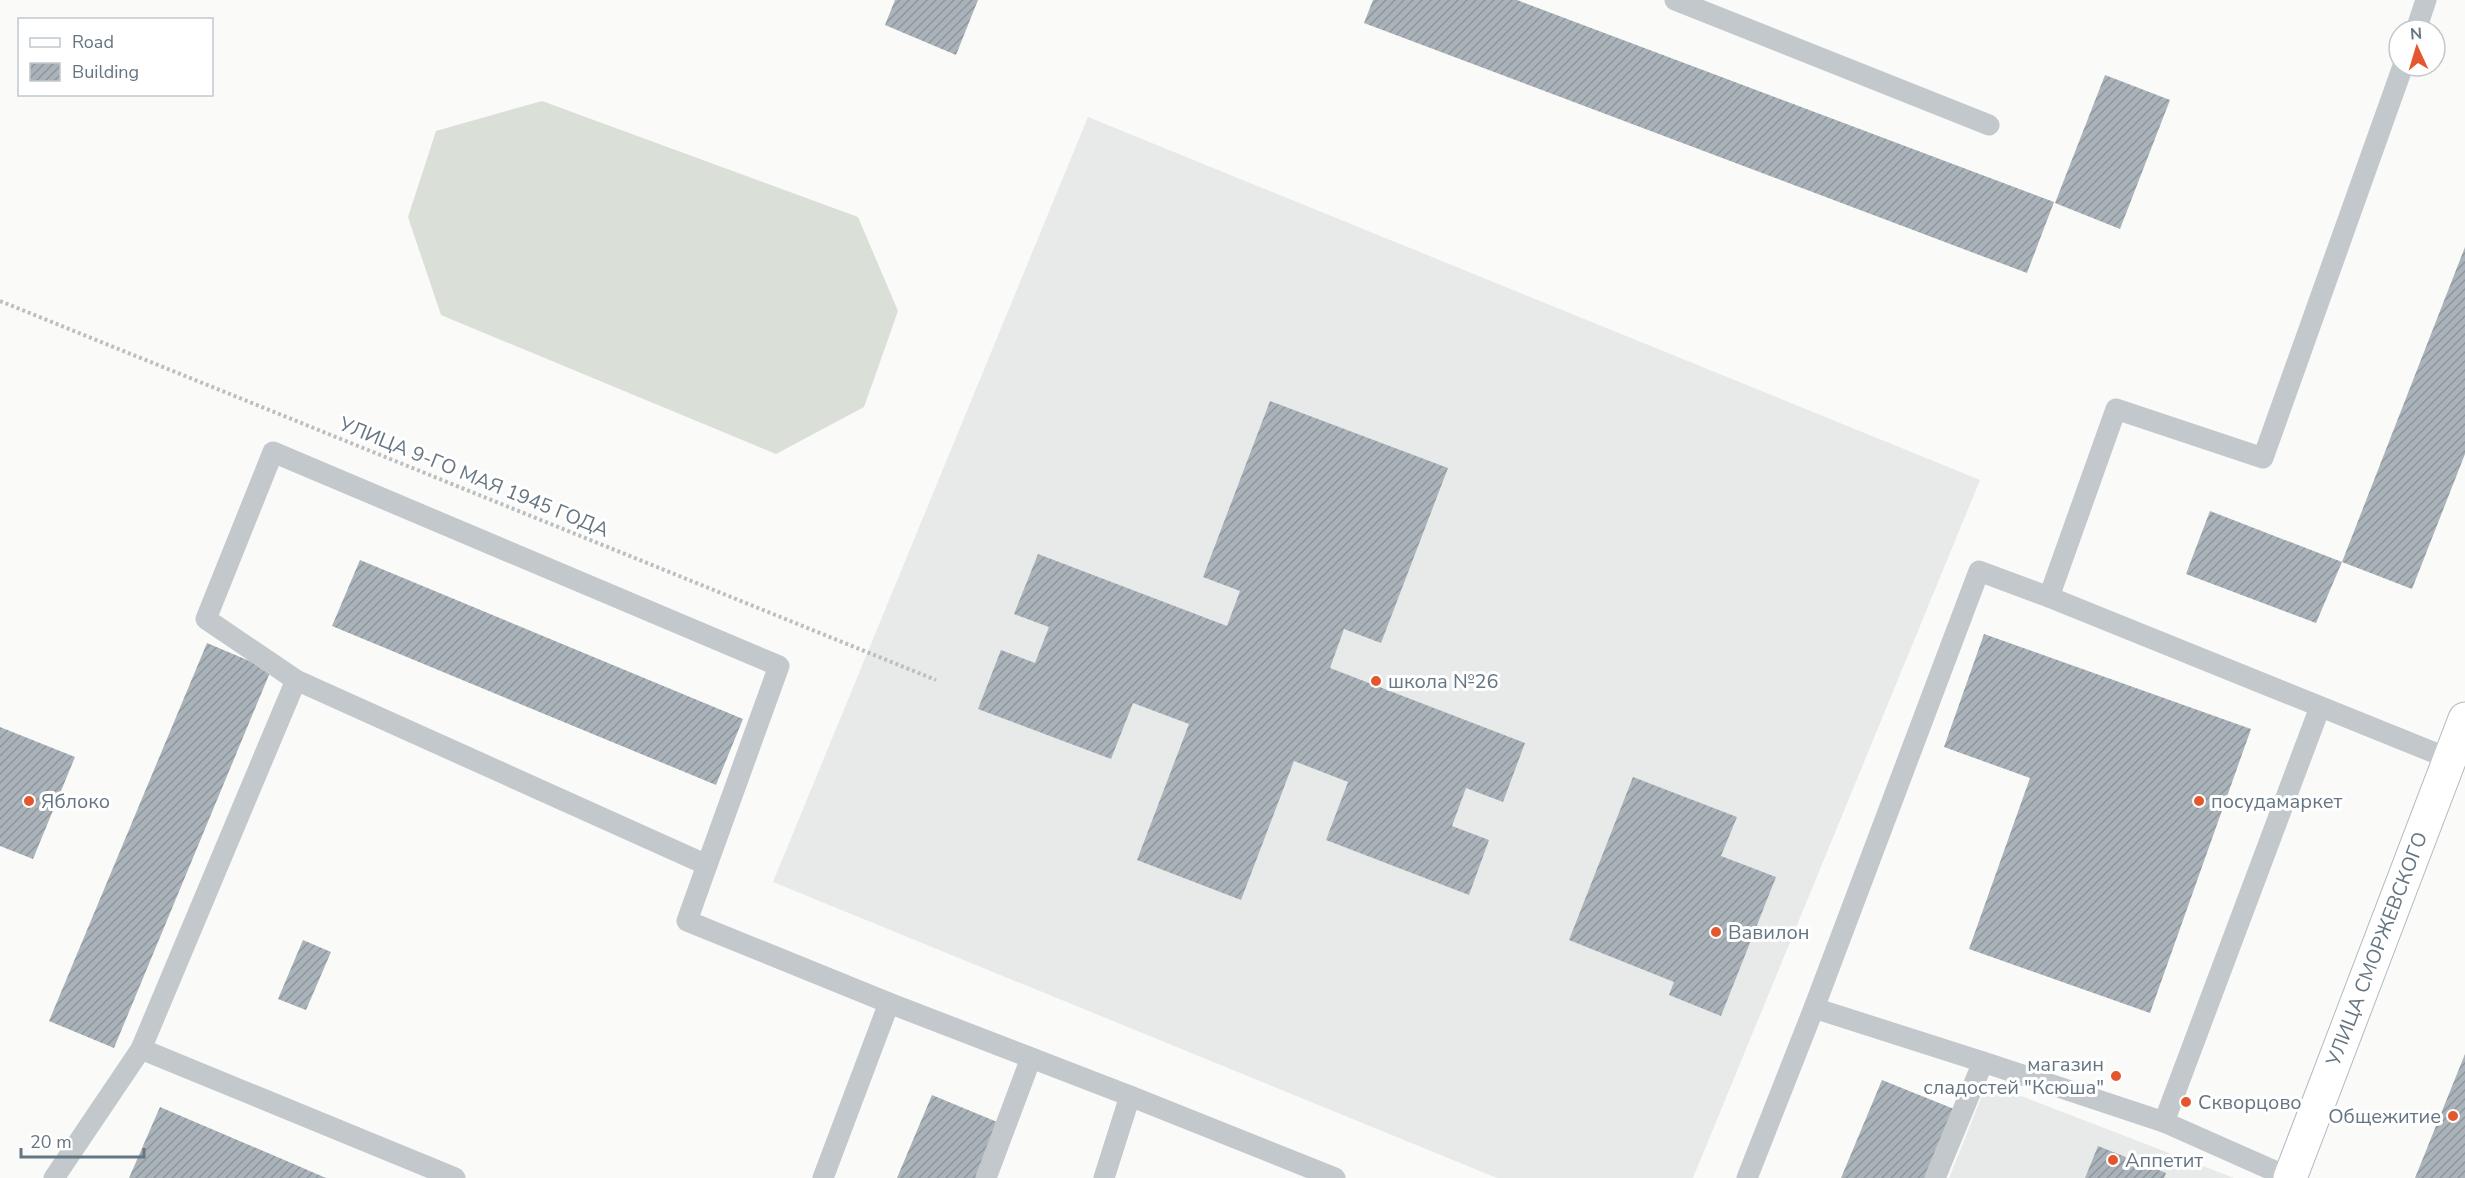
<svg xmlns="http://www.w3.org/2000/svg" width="2465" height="1178" font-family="'Nunito Sans',sans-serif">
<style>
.built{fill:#e8e9e9}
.pitch{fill:#dadfd7}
.building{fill:url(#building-hatch)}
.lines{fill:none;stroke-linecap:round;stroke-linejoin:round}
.secondary-casing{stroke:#b3babf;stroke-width:35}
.path{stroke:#bbbfc2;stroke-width:4;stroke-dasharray:3 3;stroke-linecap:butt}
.lane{stroke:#c3c8cc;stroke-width:21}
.secondary{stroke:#fff;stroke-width:33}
.poi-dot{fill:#e4572e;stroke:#fff;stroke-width:2}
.labels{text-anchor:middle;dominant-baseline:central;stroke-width:6;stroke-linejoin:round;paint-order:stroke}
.street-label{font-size:20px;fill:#657683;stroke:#fff}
.poi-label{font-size:20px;fill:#657683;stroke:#fff;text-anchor:start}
</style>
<defs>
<pattern id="building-hatch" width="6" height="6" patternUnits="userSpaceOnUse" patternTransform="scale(1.5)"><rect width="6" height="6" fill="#aab3b9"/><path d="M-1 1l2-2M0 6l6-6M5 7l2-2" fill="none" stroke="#8e969c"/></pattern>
</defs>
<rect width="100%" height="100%" fill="#fafaf8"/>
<!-- built -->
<g class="built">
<path d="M1088 117 1980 480 1693 1178H1497L773 882Z"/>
<path d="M1987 1083 2234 1178H1949Z"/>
</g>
<!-- pitch -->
<path class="pitch" d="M542 101 858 217 898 311 864 407 776 454 441 315 408 217 436 131Z"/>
<!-- building -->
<g class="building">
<path d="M895 0H978L956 55 885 25Z"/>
<path d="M1373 0H1517L2054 202 2027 273 1364 23Z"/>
<path d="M2105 75 2170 100 2120 229 2055 203Z"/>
<path d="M2465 247V454L2412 589 2342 562Z"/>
<path d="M1270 401 1448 468 1381 643 1344 629 1330 668 1525 743 1503 802 1466 788 1452 826 1489 840 1469 895 1326 840 1348 782 1294 761 1241 900 1137 860 1189 724 1133 703 1111 759 978 709 1001 650 1035 663 1049 627 1014 614 1038 554 1227 626 1240 591 1203 577Z"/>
<path d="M2210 511 2342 562 2316 623 2186 574Z"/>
<path d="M360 560 743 719 716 785 332 626Z"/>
<path d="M1984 634 2251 729 2150 1013 1969 949 2030 778 1944 747Z"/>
<path d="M207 643 271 670 114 1048 49 1021Z"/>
<path d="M0 727 75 757 33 859 0 846Z"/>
<path d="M1633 777 1737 817 1721 856 1776 877 1721 1016 1669 995 1674 982 1569 940Z"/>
<path d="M303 940 331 952 306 1010 278 999Z"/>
<path d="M2465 1054V1178H2415Z"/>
<path d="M1882 1080 1959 1111 1931 1178H1841Z"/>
<path d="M932 1095 1002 1124 979 1178H897Z"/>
<path d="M160 1107 296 1165 326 1178H129Z"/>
<path d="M2098 1146 2166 1173 2164 1178H2085Z"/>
</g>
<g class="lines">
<!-- secondary casing -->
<g class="secondary-casing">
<path id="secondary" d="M2290 1178 2465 719"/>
</g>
<!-- path -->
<path class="path" d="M0 301 936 680"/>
<!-- lane -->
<g class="lane">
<path d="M1675 0 1989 125"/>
<path d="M2416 30 2426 0"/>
<path d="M2403 66 2263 458 2116 409 2049 597 2450 759"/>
<path d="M707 865 687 921 889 1003"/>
<path d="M141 1049 296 680 206 619 273 452 779 666 707 865 296 680"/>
<path d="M1983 1062 1814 1008 1979 571 2049 597"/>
<path d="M54 1178 141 1049 455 1178"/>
<path d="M823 1178 889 1003 1130 1096"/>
<path d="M986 1178 1031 1058"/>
<path d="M1104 1178 1130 1096 1335 1178"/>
<path d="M1747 1178 1814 1008"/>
<path d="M1935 1178 1983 1062 2164 1122"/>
<path d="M2290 1178 2164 1122 2320 707"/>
</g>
<!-- secondary -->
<use href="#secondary" class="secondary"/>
</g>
<!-- markers -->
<g class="poi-dot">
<circle cx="1376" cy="681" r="6"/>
<circle cx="29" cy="801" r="6"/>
<circle cx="2199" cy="801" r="6"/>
<circle cx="1716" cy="932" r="6"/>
<circle cx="2116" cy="1076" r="6"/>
<circle cx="2186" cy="1102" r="6"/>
<circle cx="2453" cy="1116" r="6"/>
<circle cx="2113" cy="1160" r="6"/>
</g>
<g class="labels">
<!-- street labels -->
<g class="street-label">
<text transform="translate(474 477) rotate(22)">УЛИЦА 9-ГО МАЯ 1945 ГОДА</text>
<text transform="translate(2377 949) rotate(-69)">УЛИЦА СМОРЖЕВСКОГО</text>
</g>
<!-- poi labels -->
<g class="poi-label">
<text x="1388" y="681">школа №26</text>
<text x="41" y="801">Яблоко</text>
<text x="2211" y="801">посудамаркет</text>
<text x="1728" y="932">Вавилон</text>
<text x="2104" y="1064" text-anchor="end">магазин<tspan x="2104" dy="23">сладостей "Ксюша"</tspan></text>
<text x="2198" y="1102">Скворцово</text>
<text x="2441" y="1116" text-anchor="end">Общежитие</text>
<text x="2125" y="1160">Аппетит</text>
</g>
</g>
<!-- legend -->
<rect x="18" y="18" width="195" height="78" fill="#ffffff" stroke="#c1c8cd" stroke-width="1.5"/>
<rect x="30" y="38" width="30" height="9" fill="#ffffff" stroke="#c1c8cd" stroke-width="1.5"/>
<text x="72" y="48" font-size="18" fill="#657683">Road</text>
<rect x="30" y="63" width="30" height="18" fill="url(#building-hatch)" stroke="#c1c8cd" stroke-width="1.5"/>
<text x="72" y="78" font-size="18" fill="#657683">Building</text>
<!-- north arrow -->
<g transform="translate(2417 48) rotate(356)"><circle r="28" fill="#ffffff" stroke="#c1c8cd" stroke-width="1.5"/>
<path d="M0-4.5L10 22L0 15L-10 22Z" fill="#e4572e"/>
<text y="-9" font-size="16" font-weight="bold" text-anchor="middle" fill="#657683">N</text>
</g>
<!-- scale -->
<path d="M21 1148v9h123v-9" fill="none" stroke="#657683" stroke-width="3"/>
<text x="30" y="1148" font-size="18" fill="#657683" stroke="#ffffff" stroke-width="4.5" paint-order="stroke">20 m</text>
</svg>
